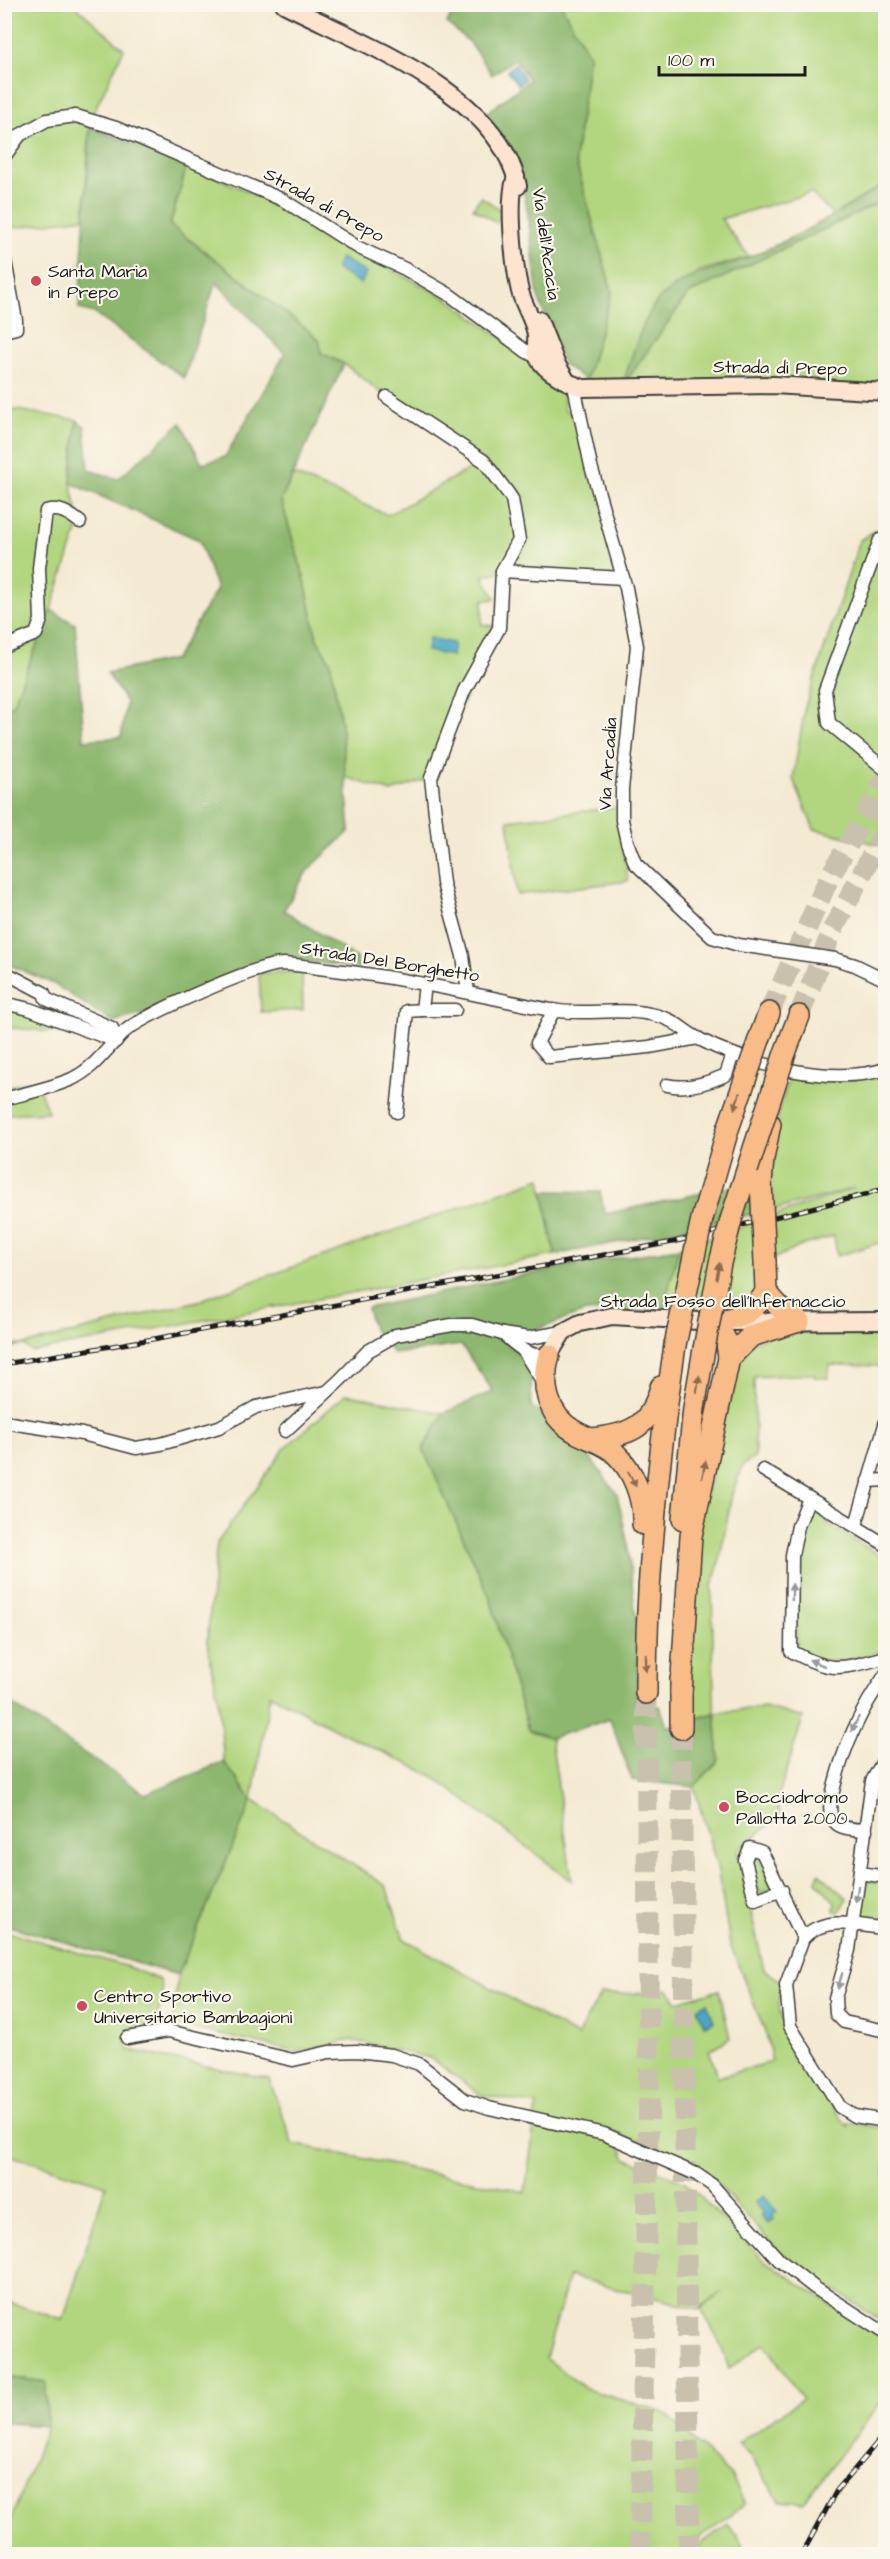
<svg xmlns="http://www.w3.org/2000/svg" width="890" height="2559" font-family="'Architects Daughter',sans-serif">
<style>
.green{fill:#b2d67f;stroke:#67794e;stroke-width:1.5}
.forest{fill:#8db76e;stroke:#546a45;stroke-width:1.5}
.water{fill:#4aa7c8;stroke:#336272;stroke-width:1.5}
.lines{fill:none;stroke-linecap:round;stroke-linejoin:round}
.highway-tunnel{stroke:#c9c1ae;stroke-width:21;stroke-dasharray:21 10;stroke-linecap:butt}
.street-casing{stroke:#3c3b37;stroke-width:15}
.secondary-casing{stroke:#3c3b37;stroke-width:20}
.highway-casing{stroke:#3c3b37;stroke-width:24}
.street{stroke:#fff;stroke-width:12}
.secondary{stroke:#fde4d0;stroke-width:16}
.highway{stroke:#f9bc89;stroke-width:21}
.rail-casing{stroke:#1c1c1c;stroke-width:5}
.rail{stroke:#fbf7ec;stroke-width:3;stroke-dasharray:9;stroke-linecap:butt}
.highway-bridge-casing{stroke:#3c3b37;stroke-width:24;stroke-linecap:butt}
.highway-bridge{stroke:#f9bc89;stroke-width:21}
.oneway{fill:#8a6c52}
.oneway2{fill:#999}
.poi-dot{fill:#d1495b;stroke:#fbf7ec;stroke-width:2}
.labels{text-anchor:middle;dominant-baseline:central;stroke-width:4.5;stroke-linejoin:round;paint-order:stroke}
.street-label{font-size:18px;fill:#1c1c1c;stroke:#fbf7ec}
.poi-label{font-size:18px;fill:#1c1c1c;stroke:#fbf7ec;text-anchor:start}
</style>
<rect width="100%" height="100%" fill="#fbf7ec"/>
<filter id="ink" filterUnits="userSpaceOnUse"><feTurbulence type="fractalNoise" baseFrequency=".0167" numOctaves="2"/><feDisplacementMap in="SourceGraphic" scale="12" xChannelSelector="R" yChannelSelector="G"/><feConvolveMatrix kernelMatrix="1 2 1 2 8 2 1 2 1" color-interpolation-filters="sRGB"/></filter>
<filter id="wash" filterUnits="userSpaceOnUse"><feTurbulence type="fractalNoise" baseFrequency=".008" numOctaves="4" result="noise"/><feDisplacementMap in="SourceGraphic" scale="24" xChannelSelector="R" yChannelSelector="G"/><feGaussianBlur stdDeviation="1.35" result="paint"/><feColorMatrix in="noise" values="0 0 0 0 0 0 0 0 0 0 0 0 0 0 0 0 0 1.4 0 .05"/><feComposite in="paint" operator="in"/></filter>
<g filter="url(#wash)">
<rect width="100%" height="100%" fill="#f4ead3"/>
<!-- green -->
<g class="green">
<path d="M4 5H74L124 49 90 120 84 218 5 229Z"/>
<path d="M561 5H885V183L834 216 811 193 721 219 749 257 697 272 623 385 688 294 885 200V392L583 388 612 292 575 159 589 55Z"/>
<path d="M187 165 282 206 336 240 448 299 535 362 563 388 564 409 582 422 623 578 502 571 483 576 496 599 483 600 482 625 496 626 431 778 391 792 345 777 341 723 330 661 317 640 305 581 281 500 294 475 388 515 483 461 387 397 344 364 321 353 316 337 309 331 170 225Z"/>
<path d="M481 197 504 212 497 223 473 208Z"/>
<path d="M5 408 77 420 71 483 80 522 51 610 12 706 5 707Z"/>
<path d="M885 524H886L885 846 814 829 793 779 805 707 860 540Z"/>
<path d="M618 807 628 881 517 895 508 820Z"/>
<path d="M302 971 303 1010 261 1012 259 973Z"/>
<path d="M5 1003 103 1037 14 1028 5 1029Z"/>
<path d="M885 1067V1241L837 1256 834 1236 801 1246 760 1265 759 1290 747 1308 698 1316 663 1309 679 1248 855 1188 774 1210 768 1179 777 1119 791 1070 845 1076Z"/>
<path d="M36 1080 48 1112 5 1114 4 1087Z"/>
<path d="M541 1178 555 1255 32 1352 24 1345 5 1349 4 1346 24 1345 198 1301Z"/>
<path d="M858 1331 885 1332V1366L830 1365 828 1378 814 1377V1374L754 1377 755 1457 743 1465 732 1494 719 1563 712 1585 714 1699 715 1713 765 1707 803 1718 776 1804 781 1815 737 1851 764 1970 781 1981C780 1989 779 1997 779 2004 780 2039 828 2100 849 2128L848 2123 885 2128V2324L778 2251 699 2164 616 2133 625 2158 685 2182 765 2261 885 2340V2397L803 2503 780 2501 749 2455 738 2443 802 2399 765 2343 729 2368 718 2339 701 2309 722 2292 698 2309 569 2276 546 2358 586 2389 665 2413 732 2477 745 2504 678 2554H5L4 2538 47 2426 46 2382 5 2377V2301L63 2320 106 2185 5 2154V1931L128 1967 160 1980C167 1996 154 2015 157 2032L128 2038 126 2044 129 2050 269 2079 293 2144 525 2192 537 2105 481 2095 430 2058 351 2040 296 2052 172 2024 178 1975 252 1800 224 1762 218 1698 207 1642 217 1543 285 1448 346 1394 444 1413 424 1449 490 1598 528 1730 551 1738 572 1881 431 1775 341 1732 270 1694 252 1800 386 1886 404 1939 577 2036 601 1994 657 1993 667 1989 677 2002 719 1990 730 2038 709 2050 718 2077 772 2062 767 2037 730 1944 717 1866 694 1787 719 1760 715 1713 687 1721 692 1553 742 1346 777 1333Z"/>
<path d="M812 1507 831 1516 827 1524 885 1558V1650C857 1658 821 1672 797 1647V1556L802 1528Z"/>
<path d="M758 1857 774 1888 760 1894 748 1862Z"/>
<path d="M819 1873 847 1898 839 1912 834 1911 835 1902 816 1881Z"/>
<path d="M865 1880 885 1884V1922L863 1920 859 1915Z"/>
<path d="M728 2524 743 2546 731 2554H687Z"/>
</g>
<!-- forest -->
<g class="forest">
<path d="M457 5H561L589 55 575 159 612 292 586 380 564 365 538 297 528 213 519 169 484 115 529 80 515 59 492 75 470 43 447 23Z"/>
<path d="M90 127 187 165 170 225 309 331 320 341 321 353 344 364 281 500 305 581 317 640 330 661 341 723 350 831 307 871 284 910 356 958 359 968 281 958 238 970 144 1014 112 1022 54 984 5 963V707L12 706 51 610 75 624 84 740 121 737 126 702 107 673 175 659 217 589 199 540 71 483 77 420 85 427 89 470 118 479 181 423 202 463 225 457 285 354 216 282 184 378 94 313 79 309Z"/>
<path d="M885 183V200L688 294 622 387C630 362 643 314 662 296 690 271 717 270 749 257 797 238 842 211 885 183Z"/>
<path d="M768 1179 774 1210 555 1255 543 1191 600 1192 605 1214Z"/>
<path d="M679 1248 663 1309 585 1312 527 1333 509 1329 505 1341C532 1365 532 1371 531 1406L583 1448 617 1494 627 1540 639 1642 636 1704 660 1706 667 1727 715 1713 719 1760 694 1787 632 1780 610 1719 551 1738 528 1730 490 1598 423 1449 444 1413 493 1391 461 1345 394 1354 373 1329 367 1308 568 1266Z"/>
<path d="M4 1699 145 1794 224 1762 252 1800 178 1975 5 1925Z"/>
<path d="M5 2377 46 2382 47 2426 5 2423Z"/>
</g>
<!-- water -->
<g class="water">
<path d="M515 64 525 79 518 85 507 71Z"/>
<path d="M341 258 366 273 361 284 335 269Z"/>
<path d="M429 638 454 643 452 656 427 651Z"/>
<path d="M707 2003 714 2021 704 2025 697 2008Z"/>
<path d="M764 2196 777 2212 772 2216 774 2219 768 2224 761 2216 764 2213 755 2203Z"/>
</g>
</g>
<g filter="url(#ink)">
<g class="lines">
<!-- highway-tunnel -->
<g class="highway-tunnel">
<path d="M769 1013 829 878 886 779"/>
<path d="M799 1016 833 929 886 828"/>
<path d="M681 1728 689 2554"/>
<path d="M640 2554 649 2086 646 1693"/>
</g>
<!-- street casing -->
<g class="street-casing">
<g id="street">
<path d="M4 157 20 135 47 120 76 116 116 128 283 200 359 248 405 269 450 295 527 352 537 357 540 355"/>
<path d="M4 255 16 320V328L4 331"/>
<path d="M574 386 591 466 626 588 637 646 622 789V820L627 842 635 863 712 937 739 945 835 959 855 965 886 980"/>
<path d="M387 397 484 461 508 493 512 499 519 540 502 571"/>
<path d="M880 540 825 690 829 723 886 770"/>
<path d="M4 647 36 634 41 620 39 568 46 511C60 507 69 514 80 522"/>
<path d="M4 972 44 993 46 999 112 1028 116 1041"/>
<path d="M468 992 463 956 443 883 431 778 464 691 499 628 502 571 623 578"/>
<path d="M4 1003 29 1009 116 1041"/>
<path d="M422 1010H455"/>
<path d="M554 1010 537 1043 549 1057 649 1047 698 1038"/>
<path d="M667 1085C687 1090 708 1083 726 1075L733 1054"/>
<path d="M4 1099C27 1093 51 1088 72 1079 95 1068 106 1049 124 1032 143 1015 258 964 283 964 300 965 317 968 334 970 408 978 479 996 551 1010 583 1016 618 1007 650 1014 676 1019 679 1028 699 1039 749 1065 831 1086 886 1069"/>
<path d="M397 1112 407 1011 422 1010 425 984"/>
<path d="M503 1334C518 1347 528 1358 549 1355"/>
<path d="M524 1352 544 1384"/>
<path d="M4 1422 82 1434 136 1448 161 1444 219 1427 256 1407 326 1392"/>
<path d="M285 1431 340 1380 368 1351 396 1335 452 1325H472L502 1334 529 1338 563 1332"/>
<path d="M763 1470 886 1545"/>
<path d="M868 1481 886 1480"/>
<path d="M809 1498 798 1526 792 1555 791 1651C833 1674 841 1669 886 1657"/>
<path d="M856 1525 886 1421"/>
<path d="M886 1756 872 1781 849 1950 835 1998 836 2014 844 2022 886 2031"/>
<path d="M866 1830C856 1829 842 1830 835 1822 826 1813 832 1797 834 1787 844 1745 861 1709 886 1674"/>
<path d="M860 1873 886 1877"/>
<path d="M782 1890 755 1900 745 1860 750 1848 762 1852 803 1938C824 1915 859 1925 886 1929"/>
<path d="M803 1938 786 1985 790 2026 840 2107 854 2116 886 2121"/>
<path d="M127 2038 168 2031 293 2060 329 2052 357 2051 392 2055 419 2064 465 2100 489 2108 604 2134 696 2174 712 2185 779 2260 815 2288 886 2334"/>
</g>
</g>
<!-- secondary casing -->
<g class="secondary-casing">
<g id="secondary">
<path d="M284 4C360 43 499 92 518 186"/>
<path d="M516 177C507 199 514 263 519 287 522 304 534 319 536 335 537 343 534 350 538 358 545 372 570 384 583 388L774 385 886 392"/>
<path d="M539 320 556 363 565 378"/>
<path d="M549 1355 563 1332 580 1323 612 1316 716 1322 886 1321"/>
</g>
</g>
<!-- highway casing -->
<g class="highway-casing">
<g id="highway">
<path d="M761 1034 769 1013"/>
<path d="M785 1053 799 1016"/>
<path d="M761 1183 763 1159 770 1124"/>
<path d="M765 1262 766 1292 782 1310 799 1321"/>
<path d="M549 1355C541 1383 546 1415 574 1431 587 1439 605 1443 615 1453 634 1471 644 1499 643 1524"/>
<path d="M729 1358 727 1343 716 1322C740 1316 752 1315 766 1292"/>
<path d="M592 1439C631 1435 650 1427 661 1387"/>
<path d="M683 1519 694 1408 704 1349"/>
<path d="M646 1693C646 1576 658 1461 675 1345"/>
<path d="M681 1693 691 1536 729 1358 751 1336 799 1321"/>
<path d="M681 1728V1679"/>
</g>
</g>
<!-- street -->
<use href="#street" class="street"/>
<!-- secondary -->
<use href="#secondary" class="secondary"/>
<!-- highway -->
<use href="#highway" class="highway"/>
<!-- rail casing -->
<g class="rail-casing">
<g id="rail">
<path d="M4 1364 159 1338 673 1242 864 1195 886 1187"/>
<path d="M802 2554 837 2490 886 2432"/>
</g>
</g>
<!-- rail -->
<use href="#rail" class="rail"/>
<!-- highway-bridge casing -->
<g class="highway-bridge-casing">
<g id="highway-bridge">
<path d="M761 1183 765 1262"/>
<path d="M675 1345 702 1219 728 1129 761 1034"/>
<path d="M704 1349 720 1263 731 1220 785 1053"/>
</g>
</g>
<!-- highway-bridge -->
<use href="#highway-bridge" class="highway-bridge"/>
</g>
<!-- one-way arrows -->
<defs><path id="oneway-solid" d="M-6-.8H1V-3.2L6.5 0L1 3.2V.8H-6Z" transform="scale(1.5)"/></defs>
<g class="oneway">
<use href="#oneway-solid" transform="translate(737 1101) rotate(109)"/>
<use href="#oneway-solid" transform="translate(718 1271) rotate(-79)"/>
<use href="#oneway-solid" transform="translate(698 1384) rotate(-81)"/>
<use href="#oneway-solid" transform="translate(704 1469) rotate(-78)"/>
<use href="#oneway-solid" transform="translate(632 1479) rotate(62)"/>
<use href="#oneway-solid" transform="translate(646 1663) rotate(90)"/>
</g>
<g class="oneway2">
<use href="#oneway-solid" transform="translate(792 1592) rotate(-89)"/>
<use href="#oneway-solid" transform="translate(817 1663) rotate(-158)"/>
<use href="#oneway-solid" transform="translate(855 1724) rotate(117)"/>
<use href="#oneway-solid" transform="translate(857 1894) rotate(98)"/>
<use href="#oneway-solid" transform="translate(840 1981) rotate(106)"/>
</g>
</g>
<!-- markers -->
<g class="poi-dot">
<circle cx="36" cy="281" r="6"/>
<circle cx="724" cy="1807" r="6"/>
<circle cx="82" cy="2006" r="6"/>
</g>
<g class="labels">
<!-- street labels -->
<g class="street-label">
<text transform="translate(324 205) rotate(29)">Strada di Prepo</text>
<text transform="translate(546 244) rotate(82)">Via dell'Acacia</text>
<text transform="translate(780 368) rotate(1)">Strada di Prepo</text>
<text transform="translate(608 764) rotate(-86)">Via Arcadia</text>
<text transform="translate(390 962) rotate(9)">Strada Del Borghetto</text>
<text x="723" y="1301">Strada Fosso dell'Infernaccio</text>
</g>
<!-- poi labels -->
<g class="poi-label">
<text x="48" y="271">Santa Maria<tspan x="48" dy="21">in Prepo</tspan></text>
<text x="736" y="1797">Bocciodromo<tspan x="736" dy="21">Pallotta 2000</tspan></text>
<text x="94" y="1996">Centro Sportivo<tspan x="94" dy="21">Universitario Bambagioni</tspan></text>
</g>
</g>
<!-- margin -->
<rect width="890" height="2559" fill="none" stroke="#fbf7ec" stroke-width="24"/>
<!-- scale -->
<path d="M659 66v9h146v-9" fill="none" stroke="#1c1c1c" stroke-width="3"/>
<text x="668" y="66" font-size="18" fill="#1c1c1c" stroke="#fbf7ec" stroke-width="4.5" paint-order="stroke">100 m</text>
</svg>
